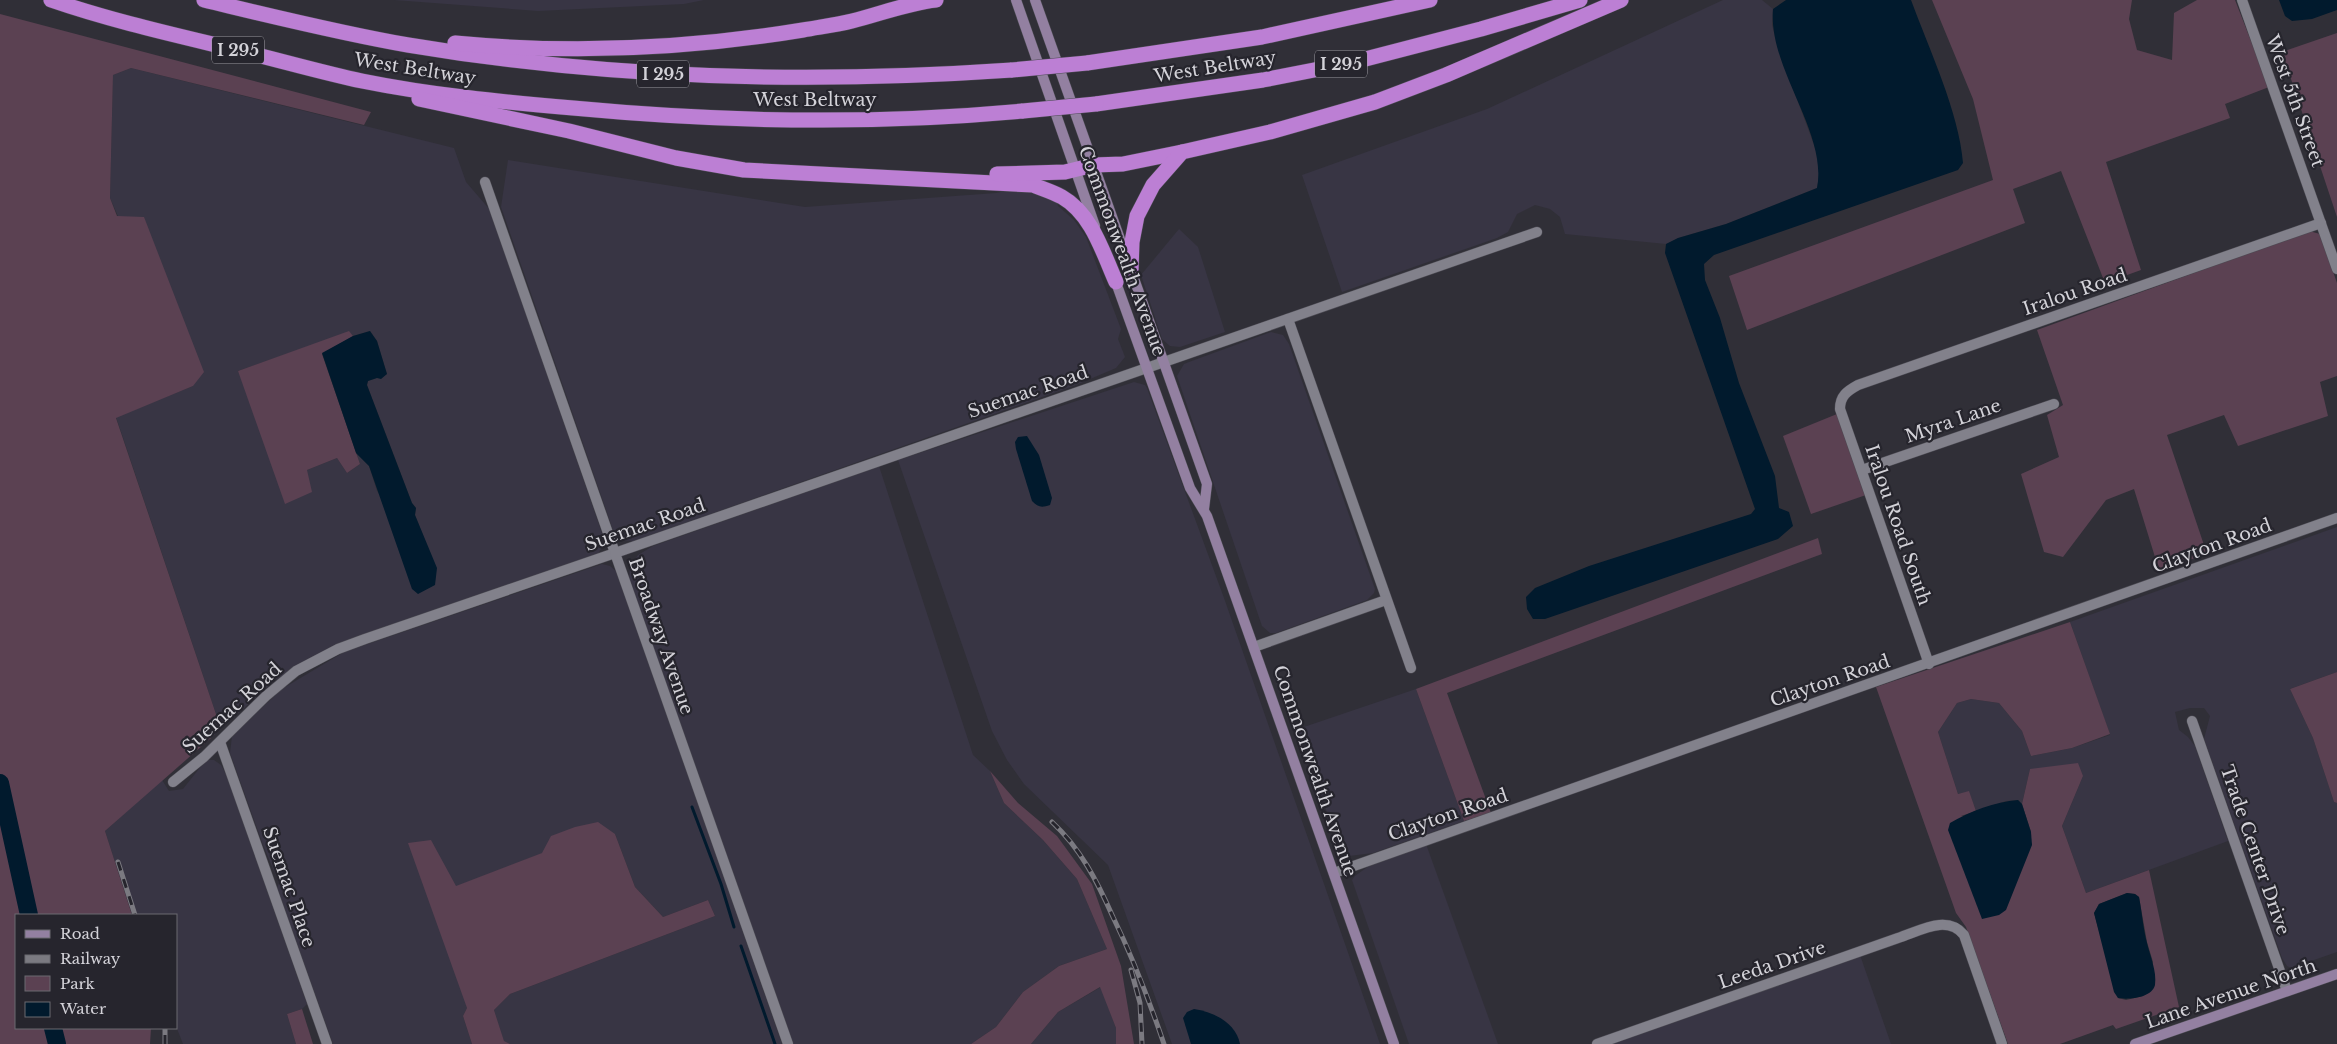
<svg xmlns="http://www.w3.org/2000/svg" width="2337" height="1044" font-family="'Libre Baskerville',serif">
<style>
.built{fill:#383544;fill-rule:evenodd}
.green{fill:#5b4152;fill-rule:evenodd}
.water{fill:#011a2d}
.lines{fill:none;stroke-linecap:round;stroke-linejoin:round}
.stream{stroke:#011a2d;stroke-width:3}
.river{stroke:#011a2d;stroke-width:18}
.minor-casing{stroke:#4c4b53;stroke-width:11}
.tertiary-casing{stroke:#4c4b53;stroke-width:11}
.secondary-casing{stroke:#4c4b53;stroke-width:11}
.motorway-casing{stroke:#4c4b53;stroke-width:16}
.minor{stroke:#82818b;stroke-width:10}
.tertiary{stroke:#82818b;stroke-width:10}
.secondary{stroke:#9380a1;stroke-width:10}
.motorway{stroke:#bc7fd4;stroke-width:15}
.rail-casing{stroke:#7b7a81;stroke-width:5}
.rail{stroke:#26252d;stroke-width:3;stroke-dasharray:9;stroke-linecap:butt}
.motorway-bridge-casing{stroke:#4c4b53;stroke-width:16;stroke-linecap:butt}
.motorway-bridge{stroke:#bc7fd4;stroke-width:15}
.labels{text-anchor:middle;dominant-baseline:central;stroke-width:4.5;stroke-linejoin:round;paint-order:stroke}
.shield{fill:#26252d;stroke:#9f9ea5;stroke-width:1}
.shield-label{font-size:16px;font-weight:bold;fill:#d3d2d8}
.street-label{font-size:18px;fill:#d3d2d8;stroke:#26252d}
</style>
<rect width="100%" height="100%" fill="#302f37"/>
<!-- built -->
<g class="built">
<path d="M394 0H704L684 4 538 11Z"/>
<path d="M1723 0H1762L1773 9 1772 25 1778 48 1817 153 1820 173 1817 188 1726 224 1678 238 1666 244 1565 234 1560 217 1550 209 1535 205 1517 214 1508 232 1497 238 1342 292 1302 175 1487 109Z"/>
<path d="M131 68 454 148 466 182 490 210 603 536 602 547 598 554 335 645 275 680 211 738 217 717 116 417 193 386 110 198 113 75ZM370 331 377 341 387 374 368 381 367 385 412 503 416 508 415 515 435 567 377 491 369 466 356 453 360 464 347 473 337 458 307 470 238 371 349 332 353 336Z"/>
<path d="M508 160 805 207 996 193 1019 188 1057 201 1058 206 1074 220 1086 237 1121 329 1118 339 1125 357 1116 368 1076 385 634 541 621 540 614 533 501 207Z"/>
<path d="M1179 229 1198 247 1225 332 1180 347 1170 346 1162 339 1141 275Z"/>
<path d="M1271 332 1283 335 1289 344 1375 589 1374 593 1367 600 1276 633H1270L1262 626 1177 376 1184 364 1189 362Z"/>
<path d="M1134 382 1145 385 1147 388 1224 598 1380 1044H1172L1108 865 1024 784 1007 760 992 731 898 460Z"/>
<path d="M879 466 973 755 990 771 1004 803 1043 840 1077 879 1107 949 1059 966 1023 992 996 1027 971 1044H793L629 579 630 567 638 555 653 546Z"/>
<path d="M2337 527V672L2290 689 2313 738 2334 802 2337 803V952L2291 968 2287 966 2282 958 2204 739 2210 716 2204 708H2190L2175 712 2179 730 2188 737 2195 746 2228 841 2086 893 2062 826 2083 776 2030 769 2022 804 2018 800 2006 801 1976 811 1969 792 1958 794 1938 732 1957 703 1971 699 1999 703 2022 731 2031 756 2072 748 2110 735 2070 622Z"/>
<path d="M602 564 610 566 617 572 782 1044H510L504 1042 494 1010 510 994 715 916 708 900 663 917 635 887 615 834 543 853 455 887 431 841 467 1008 463 1016 472 1044H333L277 888 279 883 263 845 230 753 232 736 282 689 344 652Z"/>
<path d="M1416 689 1464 821 1373 853 1349 856 1340 850 1298 729Z"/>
<path d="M206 760H214L221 765 227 776 307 1004 302 1009 287 1014 296 1044H183L176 1026V915H132L105 831 162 780 169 791 183 789Z"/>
<path d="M1426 844 1498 1044H1409L1352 880 1355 876 1373 863Z"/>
<path d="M1860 955 1891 1044H1606Z"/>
<path d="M1101 987 1116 1028V1044H1031L1058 1012Z"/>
</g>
<!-- green -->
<g class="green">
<path d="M1932 0H2132L2129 19 2137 50 2172 60 2174 13 2197 0H2235L2269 87 2225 104 2230 118 2106 162 2141 270 2105 283 2061 171 2013 189 2025 223 1747 330 1729 276 1993 180 1973 99Z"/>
<path d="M0 14 371 112 364 125 131 68 113 75 110 198 117 216 144 217 204 372 193 386 116 418 217 717 211 738 105 831 132 915H16V1028H151L150 1044H0Z"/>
<path d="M2337 33V217L2282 52Z"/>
<path d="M2309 231 2320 234 2337 283V376L2320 382 2328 416 2238 446 2224 415 2167 435 2207 554 2159 570 2134 489 2106 500 2063 557 2044 552 2021 474 2059 457 2047 415 2063 405 2037 330Z"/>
<path d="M349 331 353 336 322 354 360 464 347 473 337 458 307 470 312 492 285 504 238 371Z"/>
<path d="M1837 414 1866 495 1811 514 1783 436Z"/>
<path d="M1818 538 1822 554 1447 693 1491 813 1464 821 1416 689Z"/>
<path d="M2070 622 2110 734 2072 748 2031 756 2022 731 1999 703 1971 699 1957 703 1938 732 1958 794 1969 791 1976 811 1961 816 2031 832 2022 804 2030 769 2078 763 2083 776 2062 826 2086 893 2149 870 2179 1007 2116 1029 2113 1025 2060 1044H2008L1966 927 1956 913 1876 687ZM2127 893 2135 894 2139 897 2147 942 2153 962 2143 996 2126 1000 2118 998 2094 913 2099 904Z"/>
<path d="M2337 672V803L2334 802 2313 738 2290 689Z"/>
<path d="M990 771 1018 803 1057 836 1092 884 1121 966 1134 1044H1116V1028L1100 987 1058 1012 1031 1044H971L996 1027 1023 992 1059 966 1107 949 1077 879 1043 840 1004 803Z"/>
<path d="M598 822 615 834 635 887 663 917 708 900 715 916 510 994 494 1010 504 1041 510 1044H472L463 1016 467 1008 408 843 431 840 456 886 542 853 551 836 575 827Z"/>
<path d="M302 1009 313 1044H296L287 1014Z"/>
</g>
<!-- water -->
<g class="water">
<path d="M1786 0H1911C1929 49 1959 112 1963 163L1958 170 1714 255 1704 264 1705 280 1720 318 1739 383 1775 476 1779 508 1789 512 1793 526 1778 539 1545 619H1533L1527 609 1526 597 1535 588 1589 566 1751 514 1755 509 1665 253 1666 244 1678 238 1726 224 1817 188C1828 132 1768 69 1773 9Z"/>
<path d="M2279 0H2337V10L2312 19 2292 21 2285 16Z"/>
<path d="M370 331 377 341 387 374 381 379 377 378 368 381 367 385 412 503 416 508 415 515 437 568 435 585 418 594 412 589 369 466 356 453 322 353 353 336Z"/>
<path d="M1027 436 1039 455 1052 498 1050 505C1041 508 1038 507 1032 501L1016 449 1015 442 1018 437Z"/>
<path d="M2018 800 2022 804 2031 832 2032 845 2006 910 1999 915 1982 919 1948 830 1950 823C1970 811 1995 802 2018 800Z"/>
<path d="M2127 893 2135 894 2139 897C2142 912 2143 928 2147 943 2150 956 2157 971 2155 985 2152 998 2128 1000 2118 998L2114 992 2094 913 2099 904Z"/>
<path d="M1194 1009C1214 1012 1236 1023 1240 1044H1191L1183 1018 1187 1012Z"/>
</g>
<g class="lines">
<!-- stream -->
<g class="stream">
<path d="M692 807 721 884 734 927"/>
<path d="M741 946 775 1044"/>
</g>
<!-- river -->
<g class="river">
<path d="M0 783 29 915"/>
<path d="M53 1028 57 1044"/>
</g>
<!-- minor casing -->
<g class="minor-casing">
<g id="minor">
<path d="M2242 0 2337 269"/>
<path d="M1288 319 1411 668"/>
<path d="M1164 362 1537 232"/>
<path d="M1862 470 2054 404"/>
<path d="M1254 647 1386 600"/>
<path d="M1929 664 1840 409C1840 396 1847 391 1858 385L2321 223"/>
<path d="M2192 721 2287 991"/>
<path d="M220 742 327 1044"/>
<path d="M173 782 204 757 266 696 296 671 338 649 365 639 615 553 485 182"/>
<path d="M1334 873 2337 518"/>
<path d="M1597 1044 1898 938C1920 931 1947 914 1964 935L2002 1044"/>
</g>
</g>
<!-- tertiary casing -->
<g class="tertiary-casing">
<path id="tertiary" d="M788 1044 615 553 1164 362"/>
</g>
<!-- secondary casing -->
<g class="secondary-casing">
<g id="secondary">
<path d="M1016 0 1095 226"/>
<path d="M1035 0 1207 484 1204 509"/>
<path d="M1114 277 1190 488 1207 516 1394 1044"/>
<path d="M2135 1044 2337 974"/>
</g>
</g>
<!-- motorway casing -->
<g class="motorway-casing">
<g id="motorway">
<path d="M51 0C112 21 175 35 237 50 279 60 320 72 362 81 431 95 503 102 573 108 722 122 874 125 1023 111"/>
<path d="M204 0C271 16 339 33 408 45 610 79 808 84 1012 70"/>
<path d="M455 43C572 54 688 49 803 30 819 27 836 25 852 21 880 14 908 3 936 0"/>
<path d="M1087 63 1262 37 1430 0"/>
<path d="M419 99 569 131 676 158 744 170 1033 185C1043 189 1053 192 1062 197 1092 214 1103 253 1116 282"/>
<path d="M1096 104 1263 80 1350 63 1481 29 1580 0"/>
<path d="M997 174 1065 172 1094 165 1123 164 1182 152"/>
<path d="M1131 271 1132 242 1137 216 1153 185 1182 152 1270 132 1375 102 1446 75 1621 0"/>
</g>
</g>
<!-- minor -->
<use href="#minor" class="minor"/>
<!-- tertiary -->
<use href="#tertiary" class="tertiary"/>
<!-- secondary -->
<use href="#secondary" class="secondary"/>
<!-- motorway -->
<use href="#motorway" class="motorway"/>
<!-- rail casing -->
<g class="rail-casing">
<g id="rail">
<path d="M1052 822C1081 849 1097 881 1113 917 1133 958 1149 1000 1164 1044"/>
<path d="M118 862 135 915"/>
<path d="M1131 970 1140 1003 1142 1044"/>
<path d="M165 1044V1028"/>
</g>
</g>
<!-- rail -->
<use href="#rail" class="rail"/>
<!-- motorway-bridge casing -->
<g class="motorway-bridge-casing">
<g id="motorway-bridge">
<path d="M1012 70 1087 63"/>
<path d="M1023 111 1096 104"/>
</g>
</g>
<!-- motorway-bridge -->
<use href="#motorway-bridge" class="motorway-bridge"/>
</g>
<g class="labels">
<!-- shield labels -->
<g class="shield">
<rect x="212" y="36.5" width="52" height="27" rx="4"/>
<rect x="1315" y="50.5" width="52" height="27" rx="4"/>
<rect x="637" y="60.5" width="52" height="27" rx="4"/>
</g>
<g class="shield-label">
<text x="238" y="50">I 295</text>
<text x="1341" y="64">I 295</text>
<text x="663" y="74">I 295</text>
</g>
<!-- street labels -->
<g class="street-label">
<text transform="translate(1215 67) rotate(-9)">West Beltway</text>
<text transform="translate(415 69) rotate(9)">West Beltway</text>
<text x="815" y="100">West Beltway</text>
<text transform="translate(2295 101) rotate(70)">West 5th Street</text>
<text transform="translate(1122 251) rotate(70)">Commonwealth Avenue</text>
<text transform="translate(2075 292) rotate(-19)">Iralou Road</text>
<text transform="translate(1028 392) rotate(-19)">Suemac Road</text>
<text transform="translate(1953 421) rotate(-19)">Myra Lane</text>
<text transform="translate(645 525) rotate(-19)">Suemac Road</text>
<text transform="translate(1898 525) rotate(71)">Iralou Road South</text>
<text transform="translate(2212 546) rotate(-20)">Clayton Road</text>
<text transform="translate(661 636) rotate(71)">Broadway Avenue</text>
<text transform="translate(1830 681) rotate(-19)">Clayton Road</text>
<text transform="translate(232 708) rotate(-42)">Suemac Road</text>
<text transform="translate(1315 771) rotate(71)">Commonwealth Avenue</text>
<text transform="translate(1448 815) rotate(-19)">Clayton Road</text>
<text transform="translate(2255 850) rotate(71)">Trade Center Drive</text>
<text transform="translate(289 887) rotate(71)">Suemac Place</text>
<text transform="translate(1772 965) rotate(-19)">Leeda Drive</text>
<text transform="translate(2231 994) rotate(-19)">Lane Avenue North</text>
</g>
</g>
<!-- legend -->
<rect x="15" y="914" width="162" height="115" fill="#26252d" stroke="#6b6a71"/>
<rect x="25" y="930" width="25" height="8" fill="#9380a1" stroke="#6b6a71"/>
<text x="60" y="939" font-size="15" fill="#d3d2d8">Road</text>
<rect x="25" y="955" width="25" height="8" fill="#7b7a81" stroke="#6b6a71"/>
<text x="60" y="964" font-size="15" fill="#d3d2d8">Railway</text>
<rect x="25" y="976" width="25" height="15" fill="#5b4152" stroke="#6b6a71"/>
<text x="60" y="989" font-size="15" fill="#d3d2d8">Park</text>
<rect x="25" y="1002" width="25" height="15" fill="#011a2d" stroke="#6b6a71"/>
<text x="60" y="1014" font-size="15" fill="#d3d2d8">Water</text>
</svg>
